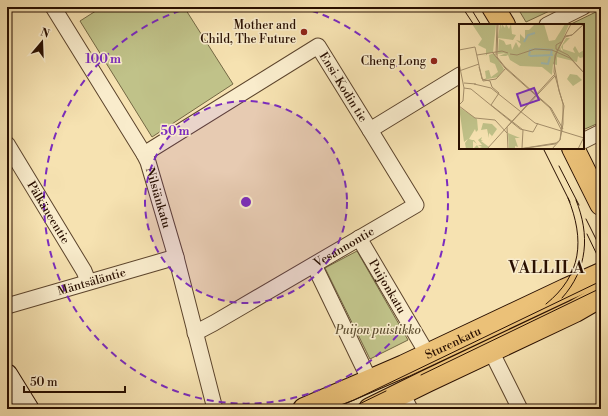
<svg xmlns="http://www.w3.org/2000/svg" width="608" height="416" font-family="'Libre Bodoni',serif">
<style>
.green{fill:#c0c289;stroke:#746844}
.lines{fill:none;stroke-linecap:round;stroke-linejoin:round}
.street-casing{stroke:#5c442c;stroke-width:17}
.secondary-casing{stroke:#290f00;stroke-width:23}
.primary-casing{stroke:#290f00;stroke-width:24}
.street{stroke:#f9eccc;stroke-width:15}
.secondary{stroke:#f9eccc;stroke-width:21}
.primary{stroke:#ebc178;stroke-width:22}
.tram{stroke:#290f00;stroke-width:1}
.ring{fill:none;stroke:#7b2cbf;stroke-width:2;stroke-dasharray:7 5}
.poi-dot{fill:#8f2418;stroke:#f9eccc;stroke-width:1.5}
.labels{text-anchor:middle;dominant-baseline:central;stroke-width:3;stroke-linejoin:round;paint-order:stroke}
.poi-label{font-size:12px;fill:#290f00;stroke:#f9eccc;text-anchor:end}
.street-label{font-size:12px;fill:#290f00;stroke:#f9eccc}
.park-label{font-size:12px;font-style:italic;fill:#5e4e30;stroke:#f9eccc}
.district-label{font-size:16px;font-weight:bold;letter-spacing:1px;fill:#290f00;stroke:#f9eccc}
.inset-river{fill:none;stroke:#9fbcb4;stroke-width:2}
.inset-road{fill:none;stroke:#a48e6a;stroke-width:1}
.view{fill:#7b2cbf;fill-opacity:0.15;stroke:#7b2cbf;stroke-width:2}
.inset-edge{fill:none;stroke:#290f00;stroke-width:2}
.centre{fill:#7b2cbf;stroke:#f9eccc;stroke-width:2}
.ring-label{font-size:12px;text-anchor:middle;font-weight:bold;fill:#7b2cbf;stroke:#f9eccc;stroke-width:3;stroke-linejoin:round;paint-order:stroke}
</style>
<rect width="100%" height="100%" fill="#f6e2b1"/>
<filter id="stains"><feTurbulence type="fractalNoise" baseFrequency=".005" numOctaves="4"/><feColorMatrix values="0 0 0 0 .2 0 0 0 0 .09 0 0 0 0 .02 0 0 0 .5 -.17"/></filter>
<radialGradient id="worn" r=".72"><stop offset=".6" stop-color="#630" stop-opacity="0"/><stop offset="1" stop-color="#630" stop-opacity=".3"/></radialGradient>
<!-- green -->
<g class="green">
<path d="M102 7H184L233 84 152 137 80 21Z"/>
<path d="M517 7H558L526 22Z"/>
<path d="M600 10 601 122 585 129 583 126V25H569Z"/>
<path d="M357 251 408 340 370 359 325 268Z"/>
</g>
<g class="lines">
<!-- street casing -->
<g class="street-casing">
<g id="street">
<path id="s1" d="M53 7 144 154 148 162 176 257 215 409"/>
<path d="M547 25 583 7"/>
<path d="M583 141 601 132"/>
<path id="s2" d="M7 144 84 271 88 281"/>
<path id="s3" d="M144 154 318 46 370 130 460 75"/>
<path id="s4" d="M359 238 428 355"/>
<path d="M314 265 370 381"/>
<path id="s5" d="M7 306 176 257"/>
<path id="s6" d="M195 333 214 323 416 205 370 130"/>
<path d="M491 351 520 409"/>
<path d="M402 393 410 409"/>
</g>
</g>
<!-- secondary casing -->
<g class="secondary-casing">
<path id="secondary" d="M7 375 28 409"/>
</g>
<!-- primary casing -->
<g class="primary-casing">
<g id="primary">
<path d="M493 7 504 25"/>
<path d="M573 148 601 204"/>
<path id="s7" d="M304 409 404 366 565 290 601 274"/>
<path d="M370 409 427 381 575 311 601 296"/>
</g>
</g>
<!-- street -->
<use href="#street" class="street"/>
<!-- secondary -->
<use href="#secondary" class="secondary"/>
<!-- primary -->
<use href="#primary" class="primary"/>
<!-- tram -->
<g class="tram">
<path d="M462 7 474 25"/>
<path d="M470 7 481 25"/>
<path d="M543 148 570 202"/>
<path d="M559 166 579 205"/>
<path d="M586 219 601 249"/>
<path d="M587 234 601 263"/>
<path d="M562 298C588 269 590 235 576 200"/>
<path d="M546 304C582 275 585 240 568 198"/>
<path d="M421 375 601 288"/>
<path d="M330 409 354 400 381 387 601 281"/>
<path d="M349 409 386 391"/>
</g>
</g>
<!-- distance rings -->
<circle cx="246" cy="202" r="101" fill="#7b2cbf" fill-opacity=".12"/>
<g class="ring">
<circle cx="246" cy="202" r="101"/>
<path d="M300 7A202 202 0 1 1 192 7"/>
</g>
<!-- markers -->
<g class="poi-dot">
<circle cx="304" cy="32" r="4"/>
<circle cx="434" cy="61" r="4"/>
</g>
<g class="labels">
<!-- poi labels -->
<g class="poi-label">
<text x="296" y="25">Mother and<tspan x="296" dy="14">Child, The Future</tspan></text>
<text x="426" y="61">Cheng Long</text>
</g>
<!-- street labels -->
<g class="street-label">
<text stroke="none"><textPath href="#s3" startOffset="253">Ensi-Kodin tie</textPath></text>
<text stroke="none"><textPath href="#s1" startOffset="219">Nilsiänkatu</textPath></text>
<text stroke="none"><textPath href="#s2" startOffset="80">Pälkäneentie</textPath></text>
<text stroke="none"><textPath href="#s6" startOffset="172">Vesannontie</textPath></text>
<text stroke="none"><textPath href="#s5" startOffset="88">Mäntsäläntie</textPath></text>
<text stroke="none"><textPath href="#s4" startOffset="56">Puijonkatu</textPath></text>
<text stroke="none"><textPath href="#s7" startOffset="163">Sturenkatu</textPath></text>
</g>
<!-- park labels -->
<g class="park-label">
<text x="378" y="330">Puijon puistikko</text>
</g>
<!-- district labels -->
<g class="district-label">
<text x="547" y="268">VALLILA</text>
</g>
</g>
<!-- overview -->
<g transform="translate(459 24)">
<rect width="125" height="125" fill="#f6e2b1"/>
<path d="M13 0H37L34 28 28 30V31L23 32 27 31V25L19 21 23 15ZM41 0H42V5L43 0 46 4 47 0 50 5 52 0 53 10 57 11 54 16 39 14ZM76 0H85L90 17 96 16 106 0H110L101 22 102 26 104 27 102 23 107 14H111L104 21V25L116 29 114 25 116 22 120 29 125 26V33L121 34 119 32 118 38 98 33V41L94 40 93 51 83 43 61 42 51 36 49 31 47 32H40L47 29 39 30 40 15 45 17 47 21 52 20 53 26 57 18 60 24 62 20 57 16 61 17V10L66 15V6H70ZM35 29 45 45 39 53 24 56 27 54 26 47 30 46 32 53 39 48 36 40 31 38 30 31ZM111 50 118 51 123 56 114 62 108 55ZM0 83 18 95 19 106 17 108 16 105 10 115 13 116 15 113 13 116H15L18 120 14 117V125L18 121 20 124 23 123 19 121H23L19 116 23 113 22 116 24 117H22L30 123 27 125H7L6 119 9 115 5 118ZM24 99 33 100 38 105 29 118 33 112 30 109V114L28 105 22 106ZM49 109 61 114H56L59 123 56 122V125H50Z" fill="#c0c289"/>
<path class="inset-river" d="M65 18 69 11 76 9M70 32 71 26 77 25 93 26 92 30M71 32 94 31M82 39 89 40 91 33"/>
<path class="inset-road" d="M39 0 38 33 46 43 92 84 104 105M106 12 113 11 125 0M102 18 97 21V25L109 31 125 49M0 26 16 23 23 55 31 57 33 63 40 69 32 81 64 106 63 124M34 29 46 44 91 84 103 107M51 30 58 31 76 25 93 26 111 34 125 49M18 31 43 27 49 29M37 31 38 0M0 39 5 64 4 77 0 81M20 43 24 57 37 55 47 44M0 47 20 40M5 59 17 60M15 60 32 64 76 99 125 114M5 64 12 65 61 105 74 108 79 99M0 82 16 94 36 96 48 109M28 125 95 51M49 125 48 103 96 52M60 125 96 120 101 116 105 82 100 67 95 39 98 27 112 0M60 125 97 119M93 125 101 116 104 100V80L95 48 96 31 106 13 113 11 125 0M119 125 125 113"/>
<path class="view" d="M75 64 80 76 62 82 58 70Z"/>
<rect width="125" height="125" class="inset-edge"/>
</g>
<circle cx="246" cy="202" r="6" class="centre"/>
<g class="ring-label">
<text x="103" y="63">100 m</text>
<text x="175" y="135">50 m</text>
</g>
<!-- margin -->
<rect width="608" height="416" fill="none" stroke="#f6e2b1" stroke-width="24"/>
<rect x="8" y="8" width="592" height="400" fill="none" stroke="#290f00" stroke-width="2"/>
<rect x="12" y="12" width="584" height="392" fill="none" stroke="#290f00"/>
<!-- north arrow -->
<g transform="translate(42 42) rotate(19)" stroke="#f9eccc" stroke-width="3" paint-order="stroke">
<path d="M0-3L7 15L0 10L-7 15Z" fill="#290f00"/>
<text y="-6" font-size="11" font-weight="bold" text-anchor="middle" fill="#290f00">N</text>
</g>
<!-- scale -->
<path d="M24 386v6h101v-6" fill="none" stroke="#290f00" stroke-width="2"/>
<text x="30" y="386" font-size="12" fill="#290f00" stroke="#f9eccc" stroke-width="3" paint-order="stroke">50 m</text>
<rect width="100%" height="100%" filter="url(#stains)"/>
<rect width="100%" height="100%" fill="url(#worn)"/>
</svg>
